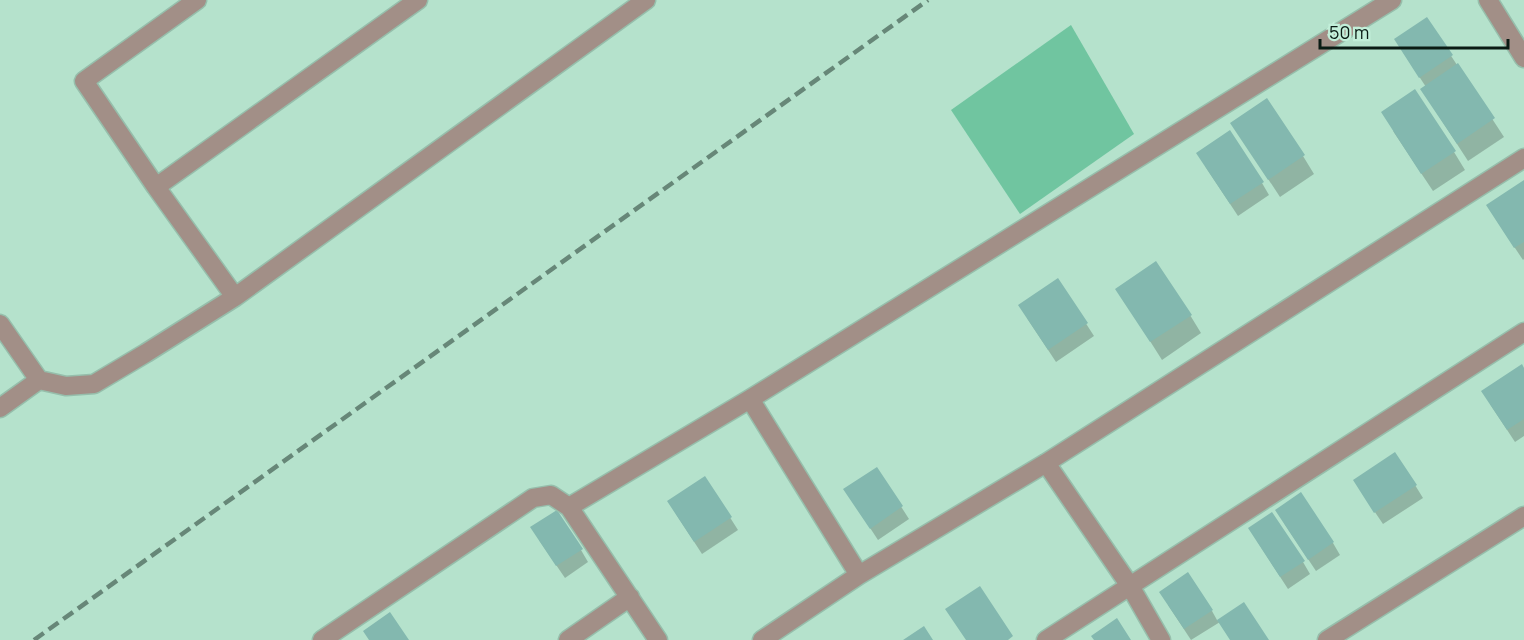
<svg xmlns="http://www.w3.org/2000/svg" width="1524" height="640" font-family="Manrope,sans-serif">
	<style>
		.green { fill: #70c5a0 }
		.shadow { fill: #0003 }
		.building { fill: #83b8af }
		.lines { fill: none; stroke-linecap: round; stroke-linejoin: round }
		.minor-casing { stroke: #96beab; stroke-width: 21 }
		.minor { stroke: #a28f87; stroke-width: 18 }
		.rail { stroke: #678778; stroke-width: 4.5; stroke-dasharray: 12 6; stroke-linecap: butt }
	</style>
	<rect width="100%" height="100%" fill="#b5e2cc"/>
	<!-- green -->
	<path class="green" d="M1071 25 1134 134 1020 214 951 110Z"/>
	<!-- shadow -->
	<path class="shadow" d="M1427 19 1504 137 1468 161 1433 107 1426 87 1403 52Z
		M1393 131 1454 152 1465 170 1433 191Z
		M1243 141 1303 156 1314 174 1280 197Z
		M1205 166 1262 183 1269 195 1238 216Z
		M1524 182V259L1523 260 1495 218Z
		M1058 280 1094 336 1056 362 1027 318Z
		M1117 289 1190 315 1201 333 1162 360Z
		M1524 370V436L1515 442 1490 404Z
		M877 469 909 519 878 540 853 502Z
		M705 478 738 530 702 554 676 514Z
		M1415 485 1423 498 1383 524 1362 493Z
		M1284 523 1333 543 1340 555 1316 571Z
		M539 540 581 550 588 562 565 578Z
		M1257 541 1303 562 1310 574 1288 589Z
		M1168 605 1212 611 1217 620 1267 640H1231L1220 622 1191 640Z"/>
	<!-- building -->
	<path class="building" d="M1427 17 1453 55 1419 78 1394 39Z
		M1458 63 1495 118 1457 144 1420 89Z
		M1415 89 1456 151 1421 174 1381 112Z
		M1267 98 1305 155 1268 180 1230 123Z
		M1230 130 1264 182 1230 204 1196 153Z
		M1524 180V242L1514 248 1486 205Z
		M1156 261 1192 315 1150 342 1115 289Z
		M1058 278 1088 323 1048 350 1018 305Z
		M1522 364 1524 368V419L1507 430 1481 391Z
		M1395 452 1417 485 1374 513 1353 480Z
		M877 467 903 506 870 529 843 489Z
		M705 476 732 517 694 542 667 501Z
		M1301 492 1334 542 1308 560 1275 510Z
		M557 510 583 549 556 566 530 527Z
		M1272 512 1305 561 1280 577 1248 528Z
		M1188 572 1213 610 1184 629 1159 592Z
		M980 586 1013 636 1008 640H966L945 609Z
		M1244 602 1269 640H1230L1217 620Z
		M390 612 409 640H369L363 631Z
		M1117 618 1131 640H1094L1091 636Z
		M924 626 933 640H903Z"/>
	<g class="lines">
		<!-- minor casing -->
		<g class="minor-casing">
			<path id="minor" d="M197 0 84 81 156 187 235 297 646 0
				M1488 0 1524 58
				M156 187 418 0
				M0 324 39 380 66 386 94 384 146 353 235 297
				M750 399 859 575
				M0 408 39 380
				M1046 463 1130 586 1161 640
				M569 507 750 399 1392 0
				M322 640 533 498 551 495 569 507 658 640
				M568 640 630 597
				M762 640 859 575 1046 463 1524 158
				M1046 640 1524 332
				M1327 640 1524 516"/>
		</g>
		<!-- minor -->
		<use href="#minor" class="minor"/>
		<!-- rail -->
		<path class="rail" d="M34 640 928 0"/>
	</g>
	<!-- scale -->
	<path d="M1320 39v9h188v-9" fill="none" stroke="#0a1b14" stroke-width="3"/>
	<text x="1329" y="39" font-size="18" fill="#0a1b14" stroke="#c2efd9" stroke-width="4.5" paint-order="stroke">50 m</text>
</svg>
